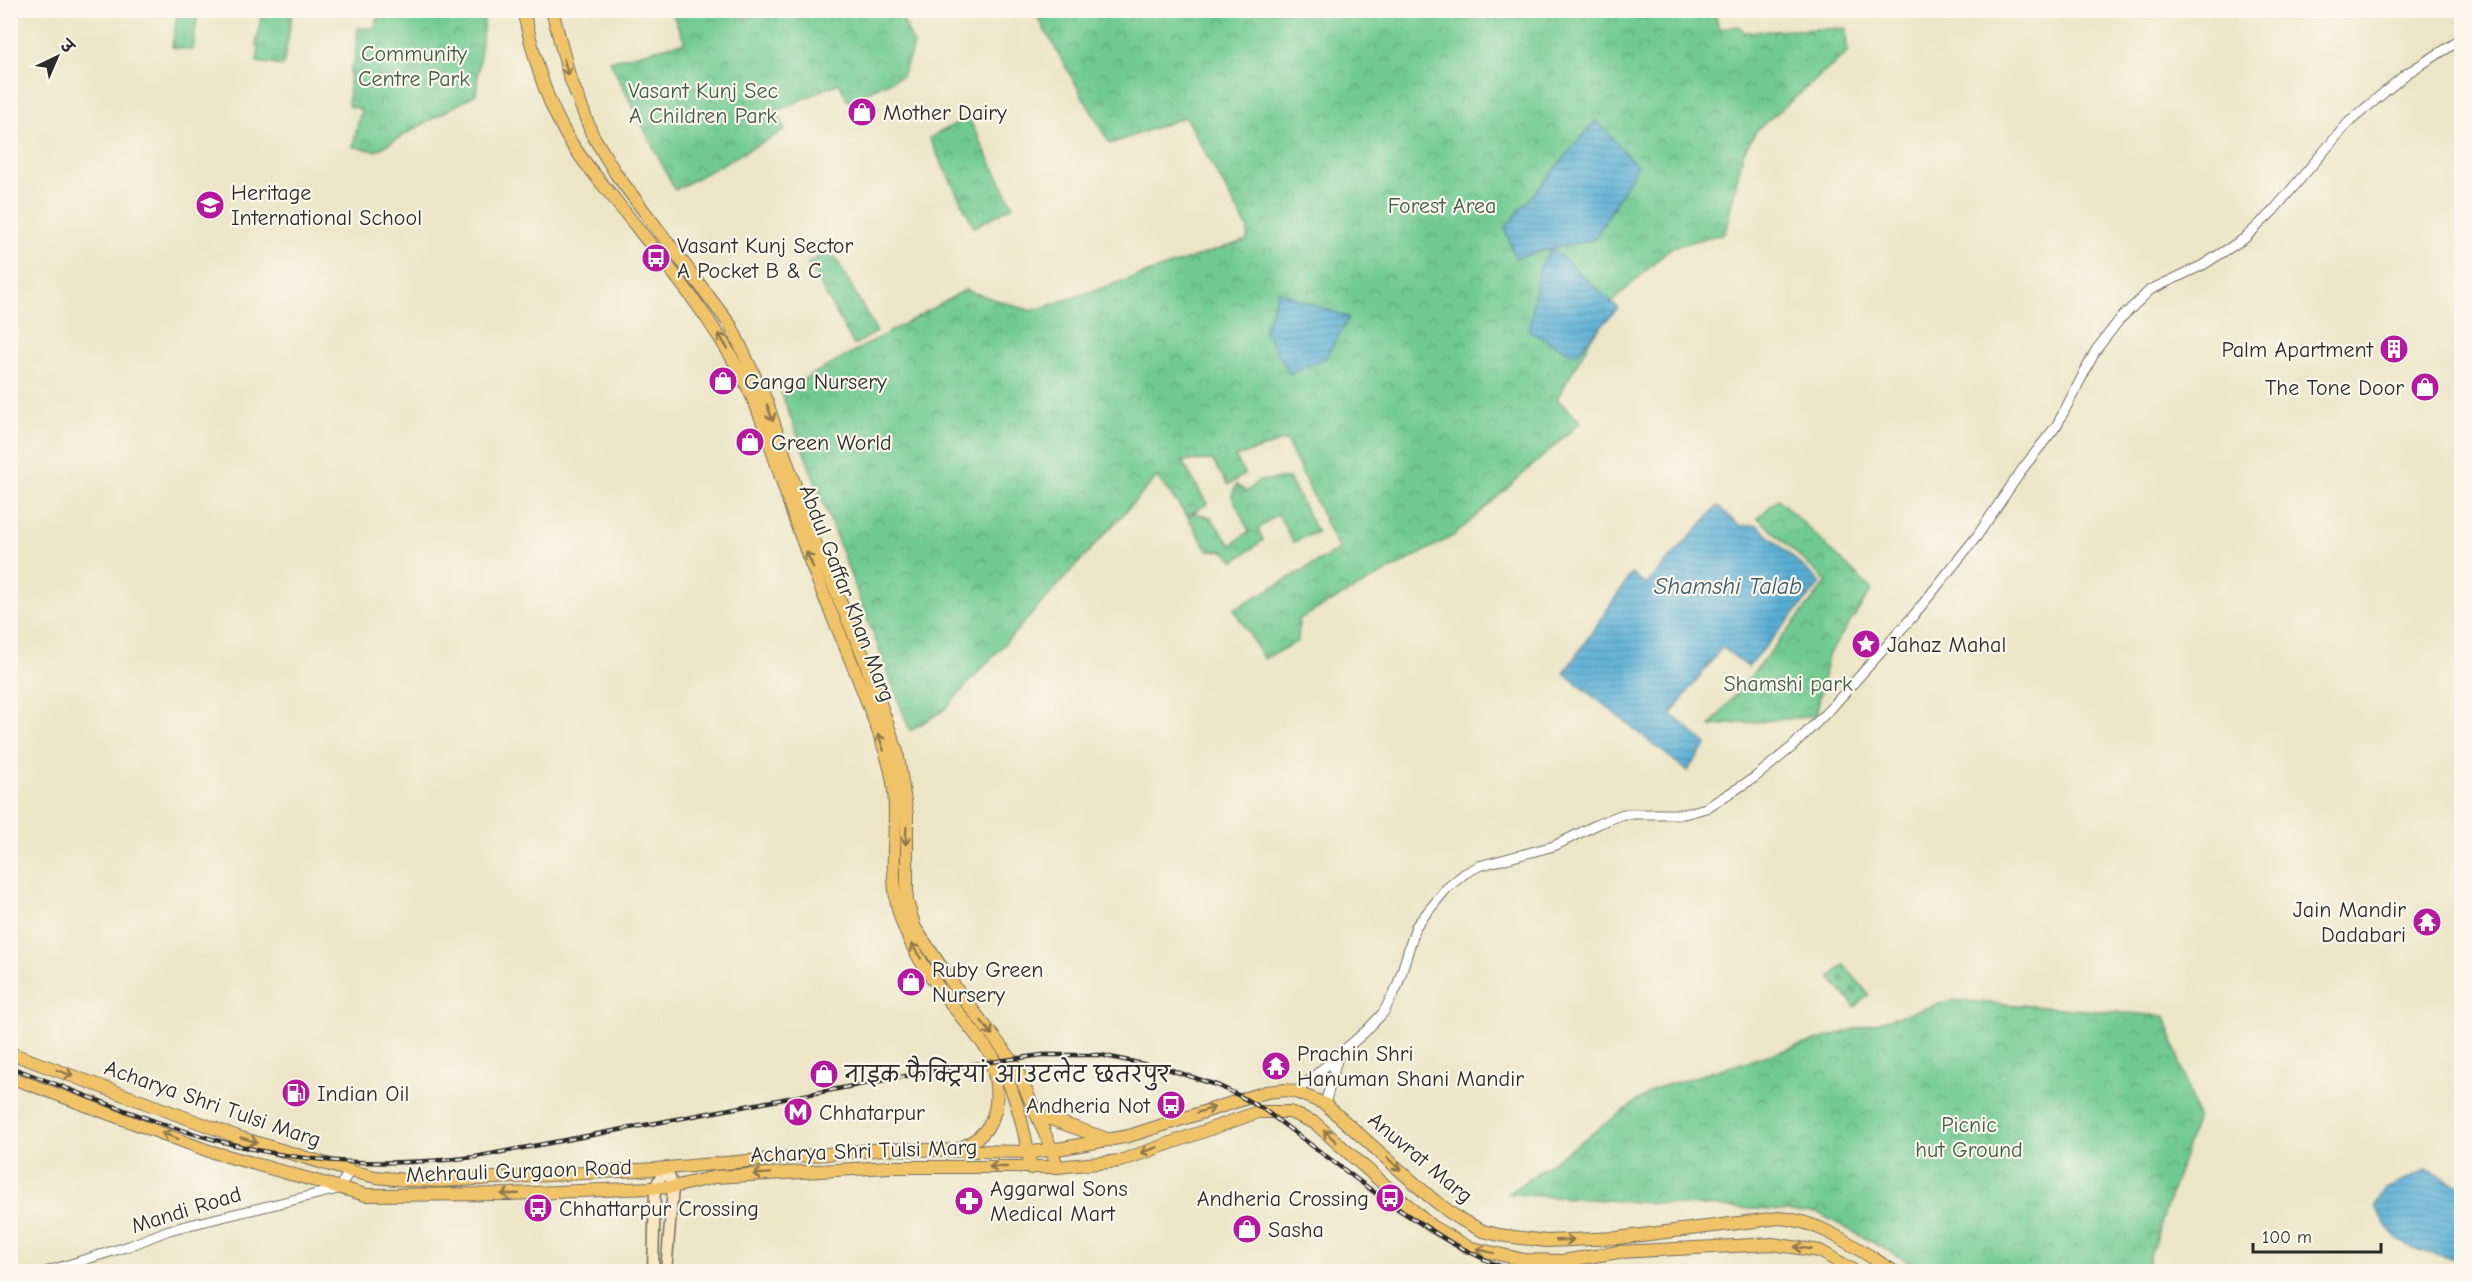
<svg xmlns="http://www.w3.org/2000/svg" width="2472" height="1282" font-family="'Comic Neue','Playpen Sans Deva',sans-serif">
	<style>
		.cemetery { fill: url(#cemetery-stones); stroke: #4e7a5e; stroke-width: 1.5 }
		.park { fill: url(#park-crowns); stroke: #4e7a5e; stroke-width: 1.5 }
		.water { fill: url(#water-rules); stroke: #426d80; stroke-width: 1.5 }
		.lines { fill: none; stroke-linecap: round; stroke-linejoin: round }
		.tertiary-casing { stroke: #6f6c61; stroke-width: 11 }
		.secondary-casing { stroke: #6f6c61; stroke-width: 13 }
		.primary-casing { stroke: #6f6c61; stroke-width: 14 }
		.trunk-casing { stroke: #6f6c61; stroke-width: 14 }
		.tertiary { stroke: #fff; stroke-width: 9 }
		.secondary { stroke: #f9e7c3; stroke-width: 10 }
		.primary { stroke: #f1c369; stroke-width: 12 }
		.trunk { stroke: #f1c369; stroke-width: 12 }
		.rail-casing { stroke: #2b2b2b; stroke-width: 4.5 }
		.rail { stroke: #fbf7ec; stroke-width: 2; stroke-dasharray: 7; stroke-linecap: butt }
		.oneway { stroke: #8e774a }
		.labels { text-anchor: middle; stroke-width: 4.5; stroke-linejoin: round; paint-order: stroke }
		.park-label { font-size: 22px; fill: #405b4a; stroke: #fbf7ec }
		.poi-label { font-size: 22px; fill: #2b2b2b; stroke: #fbf7ec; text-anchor: start }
		.street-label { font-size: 22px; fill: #2b2b2b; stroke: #fbf7ec }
		.water-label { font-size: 24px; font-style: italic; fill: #3b5967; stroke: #fbf7ec }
	</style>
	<defs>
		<pattern id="cemetery-stones" width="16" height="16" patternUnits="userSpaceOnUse" patternTransform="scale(1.5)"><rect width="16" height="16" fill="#70ca91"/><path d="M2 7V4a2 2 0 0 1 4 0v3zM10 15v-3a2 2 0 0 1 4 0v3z" fill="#5ca477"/></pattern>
		<pattern id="park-crowns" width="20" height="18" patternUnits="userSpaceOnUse" patternTransform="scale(1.5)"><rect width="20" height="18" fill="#70ca91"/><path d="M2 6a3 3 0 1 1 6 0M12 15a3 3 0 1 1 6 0" fill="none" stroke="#5ca477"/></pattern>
		<pattern id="water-rules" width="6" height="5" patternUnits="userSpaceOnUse" patternTransform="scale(1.5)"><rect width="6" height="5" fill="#59afd6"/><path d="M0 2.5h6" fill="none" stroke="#4a8fae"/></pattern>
	</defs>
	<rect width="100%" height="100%" fill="#fbf7ec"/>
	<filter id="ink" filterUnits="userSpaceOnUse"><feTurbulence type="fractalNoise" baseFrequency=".0167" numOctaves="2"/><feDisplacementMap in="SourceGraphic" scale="12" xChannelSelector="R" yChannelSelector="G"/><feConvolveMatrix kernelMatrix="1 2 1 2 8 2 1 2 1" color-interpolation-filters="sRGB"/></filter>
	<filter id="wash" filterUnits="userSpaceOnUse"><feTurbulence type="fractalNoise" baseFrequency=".008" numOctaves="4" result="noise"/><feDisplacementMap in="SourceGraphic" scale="24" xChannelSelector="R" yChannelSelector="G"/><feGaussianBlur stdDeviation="1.35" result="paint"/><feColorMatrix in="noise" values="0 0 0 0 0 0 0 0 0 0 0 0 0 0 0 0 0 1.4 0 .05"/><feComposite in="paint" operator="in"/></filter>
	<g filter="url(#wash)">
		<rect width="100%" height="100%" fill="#ece5c6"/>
		<!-- cemetery -->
		<path class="cemetery" d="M1844 965 1869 995 1855 1007 1830 977Z"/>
		<!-- park -->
		<path class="park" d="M178 10 198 11 193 50 172 47Z
			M1714 10 1719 29 1738 26 1744 32 1846 28 1847 53 1756 131 1743 153 1725 233 1672 247 1611 303 1557 399 1581 422 1455 535 1299 619 1298 641 1264 659 1234 609 1339 550 1286 440 1235 457 1245 474 1228 485 1212 460 1182 461 1207 504 1187 516 1157 477 944 710 910 731 781 392 965 290 1032 311 1247 240 1248 229 1185 117 1110 144 1038 18 1053 11Z
			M262 11 292 15 283 66 257 62 259 47 256 46Z
			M379 11H485L476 94 376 151 353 147 361 109 348 106 350 69 355 59 358 28H375Z
			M763 11H899L914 45 902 76 848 101 839 83 776 111 785 130 675 190 610 61 685 42 671 11H741L746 19Z
			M968 117 1013 206 974 227 929 138Z
			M831 250 877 332 854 345 808 263Z
			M1289 478 1317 532 1293 542 1278 514 1258 529 1263 540 1235 561 1224 551 1208 550 1188 518 1195 513 1210 517 1231 545 1249 531 1232 496 1236 485 1247 492 1258 481Z
			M1778 499 1872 590 1828 655 1816 716 1710 726 1827 582 1758 518Z
			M1953 1000 2165 1016 2197 1117 2145 1271H1926L1818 1213 1508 1194 1654 1089Z"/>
		<!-- water -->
		<path class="water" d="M1596 120 1637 166 1594 240 1552 248 1618 308 1575 355 1529 331 1539 269 1551 249 1515 258 1505 228Z
			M1278 291 1349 318 1325 359 1290 374 1264 331Z
			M1718 506 1739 526 1757 525 1821 583 1748 667 1722 647 1671 714 1707 744 1687 771 1564 673 1632 573 1646 585Z
			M2427 1170 2461 1186V1260C2416 1250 2396 1251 2375 1206L2386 1189Z"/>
	</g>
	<g filter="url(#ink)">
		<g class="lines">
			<!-- tertiary casing -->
			<g class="tertiary-casing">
				<path id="tertiary" d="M1296 1092 1366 1031 1383 1013 1397 987 1416 926 1447 888 1464 874 1479 866 1554 846 1598 824 1623 814H1684L1706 808 1754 778 1792 747 1833 706 1914 615 1977 536 2024 467 2057 425 2096 350 2120 319 2150 290 2203 265 2245 238 2273 211 2348 123 2406 74 2462 39
					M1325 1104 1338 1056
					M45 1272 129 1246 169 1230 338 1189 350 1171"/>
			</g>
			<!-- secondary casing -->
			<g class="secondary-casing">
				<path id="secondary" d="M666 1167 673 1187 666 1272
					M653 1272 655 1187 666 1167"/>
			</g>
			<!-- primary casing -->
			<g class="primary-casing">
				<path id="primary" d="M523 10C533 51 542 90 562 127 576 155 600 180 619 205 662 259 707 311 740 372 769 425 781 486 803 542 823 597 848 650 868 704 876 726 886 749 891 772 902 820 885 872 901 919 919 974 965 1017 998 1064 1016 1088 1026 1138 1031 1168
					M552 10 569 75 592 134 616 174 731 326 766 400 811 533 864 658 897 751 907 814V901L915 928 957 990 1014 1063 1052 1150 1057 1167
					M1036 1114 1110 1140
					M958 1149C998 1133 1002 1102 992 1064"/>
			</g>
			<!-- trunk casing -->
			<g class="trunk-casing">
				<path id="trunk" d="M10 1053 241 1138 350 1171 376 1177 405 1180 441 1181 656 1169 884 1149 1028 1152 1052 1150 1129 1136 1266 1092 1286 1090 1296 1092 1325 1104 1430 1197 1456 1217 1483 1231 1499 1235 1546 1241 1617 1238 1779 1218C1821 1220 1860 1251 1895 1272
					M10 1077 209 1151 366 1195 510 1194 673 1187 715 1177 888 1167H1057L1120 1161 1258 1112H1290L1315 1123 1431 1226 1468 1247 1524 1260 1563 1261 1619 1252 1772 1244 1820 1251 1856 1272"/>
			</g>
			<!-- tertiary -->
			<use href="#tertiary" class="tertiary"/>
			<!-- secondary -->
			<use href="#secondary" class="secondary"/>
			<!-- primary -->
			<use href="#primary" class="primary"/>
			<!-- trunk -->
			<use href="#trunk" class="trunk"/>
			<!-- rail casing -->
			<g class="rail-casing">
				<path id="rail" d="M10 1067C87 1095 164 1129 244 1147 320 1165 397 1166 475 1157L954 1067 1042 1055H1101L1171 1070 1219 1086 1238 1095 1263 1109 1390 1204 1450 1242 1494 1264 1518 1272"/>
			</g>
			<!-- rail -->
			<use href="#rail" class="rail"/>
		</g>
		<!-- one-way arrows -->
		<defs><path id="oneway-shaft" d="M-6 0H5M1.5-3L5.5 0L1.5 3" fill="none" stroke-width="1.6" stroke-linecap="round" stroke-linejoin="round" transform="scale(1.5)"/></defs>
		<g class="oneway">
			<use href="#oneway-shaft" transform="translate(566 67) rotate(74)"/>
			<use href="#oneway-shaft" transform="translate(723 341) rotate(-121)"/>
			<use href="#oneway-shaft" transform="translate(770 413) rotate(71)"/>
			<use href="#oneway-shaft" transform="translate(810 560) rotate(-113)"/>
			<use href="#oneway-shaft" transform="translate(881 742) rotate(-108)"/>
			<use href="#oneway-shaft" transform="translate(906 836) rotate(92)"/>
			<use href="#oneway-shaft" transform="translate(916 951) rotate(-123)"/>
			<use href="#oneway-shaft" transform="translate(987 1028) rotate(52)"/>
			<use href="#oneway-shaft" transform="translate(65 1073) rotate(20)"/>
			<use href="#oneway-shaft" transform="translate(1206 1110) rotate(-17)"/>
			<use href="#oneway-shaft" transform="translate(170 1136) rotate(-160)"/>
			<use href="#oneway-shaft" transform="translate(1330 1136) rotate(-137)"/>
			<use href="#oneway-shaft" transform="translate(249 1140) rotate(17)"/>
			<use href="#oneway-shaft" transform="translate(1149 1150) rotate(161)"/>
			<use href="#oneway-shaft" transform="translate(1394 1164) rotate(42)"/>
			<use href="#oneway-shaft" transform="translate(998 1167) rotate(-180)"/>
			<use href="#oneway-shaft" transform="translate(762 1174) rotate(176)"/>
			<use href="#oneway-shaft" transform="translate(510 1194) rotate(178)"/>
			<use href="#oneway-shaft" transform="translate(1565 1240) rotate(-2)"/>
			<use href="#oneway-shaft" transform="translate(1803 1248) rotate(-171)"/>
			<use href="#oneway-shaft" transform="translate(1485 1251) rotate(-166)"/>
		</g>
	</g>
	<!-- icons -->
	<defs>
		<g id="shop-disc" transform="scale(1.5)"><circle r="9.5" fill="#b5179e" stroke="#fbf7ec"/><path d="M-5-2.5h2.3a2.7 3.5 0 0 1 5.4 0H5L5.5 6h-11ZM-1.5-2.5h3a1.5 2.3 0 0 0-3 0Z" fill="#fff"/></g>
		<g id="school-disc" transform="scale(1.5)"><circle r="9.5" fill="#b5179e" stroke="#fbf7ec"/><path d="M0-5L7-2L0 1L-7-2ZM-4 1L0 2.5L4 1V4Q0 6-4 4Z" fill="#fff"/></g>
		<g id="bus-disc" transform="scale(1.5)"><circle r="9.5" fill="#b5179e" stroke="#fbf7ec"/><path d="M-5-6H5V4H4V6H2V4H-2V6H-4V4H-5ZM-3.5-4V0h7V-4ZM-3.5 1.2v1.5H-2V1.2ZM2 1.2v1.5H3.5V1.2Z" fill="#fff"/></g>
		<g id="building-disc" transform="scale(1.5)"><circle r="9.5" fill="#b5179e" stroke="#fbf7ec"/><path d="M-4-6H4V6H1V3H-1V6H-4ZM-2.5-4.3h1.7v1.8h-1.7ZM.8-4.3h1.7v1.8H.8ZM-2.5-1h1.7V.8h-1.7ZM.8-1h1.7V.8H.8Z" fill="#fff"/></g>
		<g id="sight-disc" transform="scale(1.5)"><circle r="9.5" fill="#b5179e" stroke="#fbf7ec"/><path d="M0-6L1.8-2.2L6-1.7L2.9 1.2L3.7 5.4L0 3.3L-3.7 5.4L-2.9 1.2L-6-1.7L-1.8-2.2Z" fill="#fff"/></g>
		<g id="temple-disc" transform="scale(1.5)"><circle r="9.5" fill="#b5179e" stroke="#fbf7ec"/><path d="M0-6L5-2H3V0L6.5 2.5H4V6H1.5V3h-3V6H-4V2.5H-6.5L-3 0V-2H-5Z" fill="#fff"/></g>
		<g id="fuel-disc" transform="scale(1.5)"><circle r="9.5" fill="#b5179e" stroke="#fbf7ec"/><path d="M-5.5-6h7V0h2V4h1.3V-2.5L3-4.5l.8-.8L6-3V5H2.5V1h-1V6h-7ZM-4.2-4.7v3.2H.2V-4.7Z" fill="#fff"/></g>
		<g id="metro-disc" transform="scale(1.5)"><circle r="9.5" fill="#b5179e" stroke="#fbf7ec"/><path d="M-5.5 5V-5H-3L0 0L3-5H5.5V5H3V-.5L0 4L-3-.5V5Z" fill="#fff"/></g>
		<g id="pharmacy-disc" transform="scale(1.5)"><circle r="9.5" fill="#b5179e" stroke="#fbf7ec"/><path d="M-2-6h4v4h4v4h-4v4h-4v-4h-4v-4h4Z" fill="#fff"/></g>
	</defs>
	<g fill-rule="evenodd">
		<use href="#shop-disc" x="862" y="112"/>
		<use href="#school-disc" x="210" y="205"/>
		<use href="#bus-disc" x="656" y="258"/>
		<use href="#building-disc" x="2394" y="349"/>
		<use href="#shop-disc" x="723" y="381"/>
		<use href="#shop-disc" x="2425" y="387"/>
		<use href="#shop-disc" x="750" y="442"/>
		<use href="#sight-disc" x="1866" y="644"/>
		<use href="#temple-disc" x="2427" y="922"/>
		<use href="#shop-disc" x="911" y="982"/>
		<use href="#temple-disc" x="1276" y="1066"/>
		<use href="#shop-disc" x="824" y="1074"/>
		<use href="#fuel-disc" x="296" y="1093"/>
		<use href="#bus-disc" x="1171" y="1105"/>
		<use href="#metro-disc" x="798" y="1112"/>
		<use href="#bus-disc" x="1390" y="1198"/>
		<use href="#pharmacy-disc" x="969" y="1201"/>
		<use href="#bus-disc" x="538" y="1208"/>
		<use href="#shop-disc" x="1247" y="1229"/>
	</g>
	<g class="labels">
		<!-- park labels -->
		<g class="park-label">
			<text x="414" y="61">Community<tspan x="414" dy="25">Centre Park</tspan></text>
			<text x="703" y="98">Vasant Kunj Sec<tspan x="703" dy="25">A Children Park</tspan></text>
			<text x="1442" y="213">Forest Area</text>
			<text x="1788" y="691">Shamshi park</text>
			<text x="1969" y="1132">Picnic<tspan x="1969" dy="25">hut Ground</tspan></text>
		</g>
		<!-- poi labels -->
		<g class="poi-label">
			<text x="883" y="120">Mother Dairy</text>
			<text x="231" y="200">Heritage<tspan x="231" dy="25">International School</tspan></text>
			<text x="677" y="253">Vasant Kunj Sector<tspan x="677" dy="25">A Pocket B &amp; C</tspan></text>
			<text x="2373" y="357" text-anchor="end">Palm Apartment</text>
			<text x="744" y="389">Ganga Nursery</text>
			<text x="2404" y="395" text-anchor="end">The Tone Door</text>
			<text x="771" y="450">Green World</text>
			<text x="1887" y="652">Jahaz Mahal</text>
			<text x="2406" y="917" text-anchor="end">Jain Mandir<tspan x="2406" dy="25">Dadabari</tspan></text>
			<text x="932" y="977">Ruby Green<tspan x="932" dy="25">Nursery</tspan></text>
			<text x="1297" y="1061">Prachin Shri<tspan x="1297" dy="25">Hanuman Shani Mandir</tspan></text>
			<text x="845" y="1082">नाइक फैक्ट्रियां आउटलेट छतरपुर</text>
			<text x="317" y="1101">Indian Oil</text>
			<text x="1150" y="1113" text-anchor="end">Andheria Not</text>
			<text x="819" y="1120">Chhatarpur</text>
			<text x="990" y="1196">Aggarwal Sons<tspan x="990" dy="25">Medical Mart</tspan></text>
			<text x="1369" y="1206" text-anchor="end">Andheria Crossing</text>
			<text x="559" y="1216">Chhattarpur Crossing</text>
			<text x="1268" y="1237">Sasha</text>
		</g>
		<!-- street labels -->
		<g class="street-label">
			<text transform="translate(848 593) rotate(69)" y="8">Abdul Gaffar Khan Marg</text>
			<text transform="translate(213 1103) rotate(19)" y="8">Acharya Shri Tulsi Marg</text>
			<text transform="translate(864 1150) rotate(-2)" y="8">Acharya Shri Tulsi Marg</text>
			<text transform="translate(1421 1157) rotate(40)" y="8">Anuvrat Marg</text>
			<text transform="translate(519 1170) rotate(-2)" y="8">Mehrauli Gurgaon Road</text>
			<text transform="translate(186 1209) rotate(-17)" y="8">Mandi Road</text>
		</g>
		<!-- water labels -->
		<g class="water-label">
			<text x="1728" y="594">Shamshi Talab</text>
		</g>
	</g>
	<!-- margin -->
	<rect width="2472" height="1282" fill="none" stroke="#fbf7ec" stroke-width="36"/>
	<!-- north arrow -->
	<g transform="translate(57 57) rotate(44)" stroke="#fbf7ec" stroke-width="4.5" paint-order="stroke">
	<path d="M0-4.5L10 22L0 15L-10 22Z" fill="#2b2b2b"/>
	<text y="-9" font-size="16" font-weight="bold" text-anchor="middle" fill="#2b2b2b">उ</text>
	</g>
	<!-- scale -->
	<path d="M2253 1243v9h128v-9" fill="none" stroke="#2b2b2b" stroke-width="3"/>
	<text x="2262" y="1243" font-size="18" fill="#2b2b2b" stroke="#fbf7ec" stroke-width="4.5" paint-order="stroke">100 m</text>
</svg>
